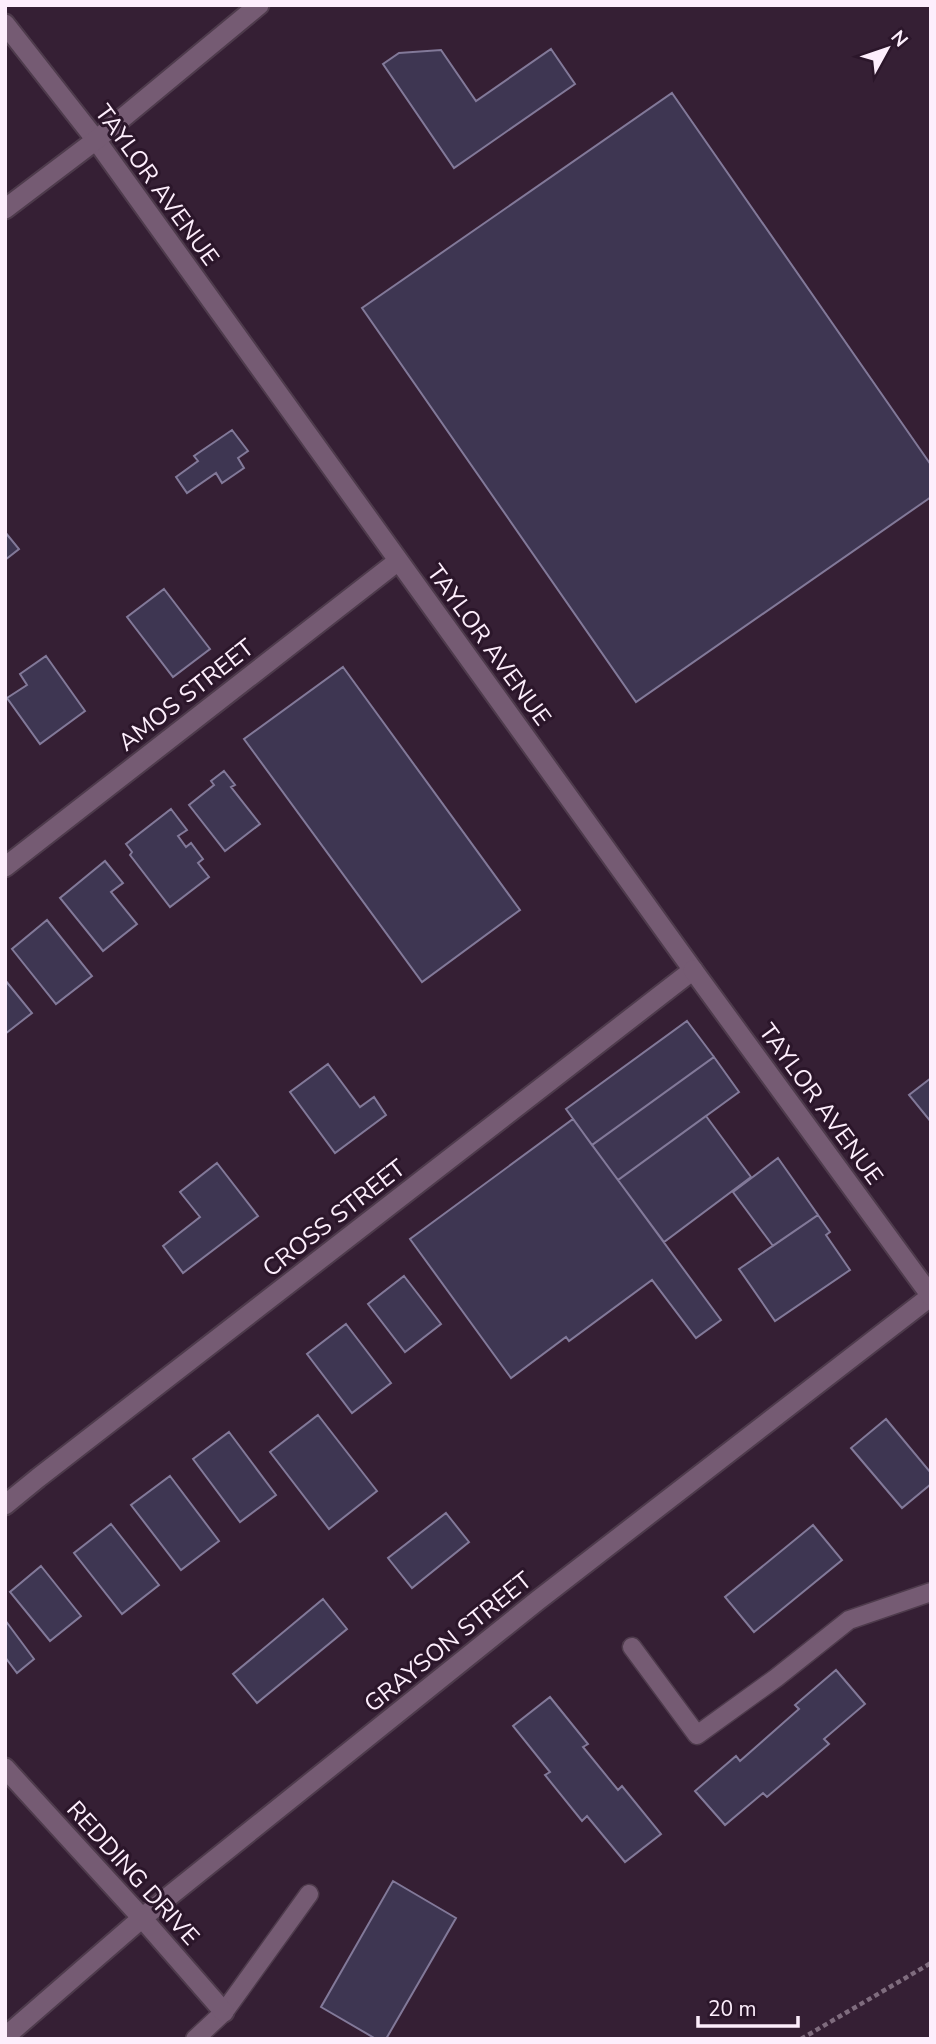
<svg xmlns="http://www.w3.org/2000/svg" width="936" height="2044" font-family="'Nunito Sans',sans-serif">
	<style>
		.building { fill: #3e3652; stroke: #827999; stroke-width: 2 }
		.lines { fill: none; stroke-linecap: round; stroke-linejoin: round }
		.service-casing { stroke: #4e3b4c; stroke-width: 21 }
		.minor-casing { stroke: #4e3b4c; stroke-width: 23 }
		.tertiary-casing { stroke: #4e3b4c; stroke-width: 23 }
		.secondary-casing { stroke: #4e3b4c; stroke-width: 23 }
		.path { stroke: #7f6c7e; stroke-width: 4.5; stroke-dasharray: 5 3.5; stroke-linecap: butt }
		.service { stroke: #755b73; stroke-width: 18 }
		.minor { stroke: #755b73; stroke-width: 19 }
		.tertiary { stroke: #755b73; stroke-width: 19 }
		.secondary { stroke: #755b73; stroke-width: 19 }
		.labels { text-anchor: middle; stroke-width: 6; stroke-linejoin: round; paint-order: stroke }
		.street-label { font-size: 24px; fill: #fdeefc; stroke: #2b162a }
	</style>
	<rect width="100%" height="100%" fill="#351f34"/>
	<!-- building -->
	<path class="building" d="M551 49 575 84 454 168 383 64 399 53 441 50 476 101Z
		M672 93 931 465V497L636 702 362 308Z
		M232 430 248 451 238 458 244 468 222 483 216 473 187 493 176 477 198 461 194 456Z
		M5 532 19 549 5 560Z
		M164 589 210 649 173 677 127 617Z
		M46 656 85 711 40 744 7 698 27 685 20 674Z
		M343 667 520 910 422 982 244 739Z
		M224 771 235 785 231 787 260 824 225 851 189 805 214 785 211 781Z
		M171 809 187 830 178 836 186 847 191 843 203 859 198 863 209 877 170 907 130 855 132 852 126 844Z
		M105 861 123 883 111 892 137 924 103 951 60 898Z
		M47 920 92 976 56 1004 12 949Z
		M5 980 32 1013 5 1034Z
		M687 1021 714 1057 592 1145 566 1109Z
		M714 1057 739 1092 618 1180 592 1145Z
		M328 1064 360 1107 374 1097 386 1115 335 1153 290 1092Z
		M931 1078V1122L909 1095Z
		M706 1116 751 1177 664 1242 618 1180Z
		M573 1119 721 1320 696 1338 652 1280 569 1341 566 1337 511 1378 410 1239Z
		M778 1158 818 1215 773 1246 733 1192Z
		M217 1163 258 1216 183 1273 163 1246 200 1217 180 1192Z
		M818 1215 830 1232 826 1235 850 1270 775 1321 739 1269Z
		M404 1276 441 1324 405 1352 368 1304Z
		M346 1324 391 1383 352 1413 307 1354Z
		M318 1415 377 1491 329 1529 270 1452Z
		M886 1419 931 1473V1484L902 1508 851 1448Z
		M229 1432 276 1495 240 1522 193 1459Z
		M170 1476 219 1541 181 1570 131 1505Z
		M446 1513 469 1542 412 1588 388 1558Z
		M111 1524 159 1585 122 1614 74 1553Z
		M813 1525 842 1560 754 1632 725 1597Z
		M41 1566 81 1616 50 1641 10 1592Z
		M323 1599 347 1629 257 1703 233 1674Z
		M5 1620 34 1659 17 1673 5 1657Z
		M836 1670 865 1704 824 1739 829 1744 767 1797 763 1793 725 1825 695 1791 736 1756 740 1761 799 1709 795 1705Z
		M550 1697 588 1744 583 1747 618 1790 622 1786 661 1834 625 1862 587 1816 582 1821 545 1775 550 1772 513 1726Z
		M393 1881 456 1918 386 2039H376L321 2007Z"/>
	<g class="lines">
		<!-- service casing -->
		<g class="service-casing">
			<path id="service" d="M632 1647 697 1735 776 1678 849 1620 931 1592
				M195 2039 224 2012 309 1894"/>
		</g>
		<!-- minor casing -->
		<g class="minor-casing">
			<path id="minor" d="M5 24 96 140 693 970 38 1478 5 1505
				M5 867 398 561
				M5 1768 142 1918 224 2012
				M5 2037 142 1918 537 1601 931 1296"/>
		</g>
		<!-- tertiary casing -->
		<g class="tertiary-casing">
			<path id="tertiary" d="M693 970 931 1296"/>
		</g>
		<!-- secondary casing -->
		<g class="secondary-casing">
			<path id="secondary" d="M5 209 96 140 259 5"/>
		</g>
		<!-- path -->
		<path class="path" d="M801 2039 931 1963"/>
		<!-- service -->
		<use href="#service" class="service"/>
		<!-- minor -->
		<use href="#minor" class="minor"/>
		<!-- tertiary -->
		<use href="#tertiary" class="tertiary"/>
		<!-- secondary -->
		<use href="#secondary" class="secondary"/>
	</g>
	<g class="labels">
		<!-- street labels -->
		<g class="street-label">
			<text transform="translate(157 185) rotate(54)" y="8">TAYLOR AVENUE</text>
			<text transform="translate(489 645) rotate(54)" y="8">TAYLOR AVENUE</text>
			<text transform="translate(186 695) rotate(-38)" y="8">AMOS STREET</text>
			<text transform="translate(821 1104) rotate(54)" y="8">TAYLOR AVENUE</text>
			<text transform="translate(334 1218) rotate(-38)" y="8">CROSS STREET</text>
			<text transform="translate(448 1642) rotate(-39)" y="8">GRAYSON STREET</text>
			<text transform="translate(133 1873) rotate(48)" y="8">REDDING DRIVE</text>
		</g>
	</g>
	<!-- border -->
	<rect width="936" height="2044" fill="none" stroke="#fdeefc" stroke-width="14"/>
	<!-- north arrow -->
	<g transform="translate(887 49) rotate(50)" stroke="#2b162a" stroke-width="5" paint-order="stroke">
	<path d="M0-5L12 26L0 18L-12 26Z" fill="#fdeefc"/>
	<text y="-10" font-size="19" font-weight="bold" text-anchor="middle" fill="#fdeefc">N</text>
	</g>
	<!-- scale -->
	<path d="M698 2016v10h100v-10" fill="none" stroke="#fdeefc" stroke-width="3.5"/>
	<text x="708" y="2016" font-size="21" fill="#fdeefc" stroke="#2b162a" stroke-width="5" paint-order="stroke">20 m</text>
</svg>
